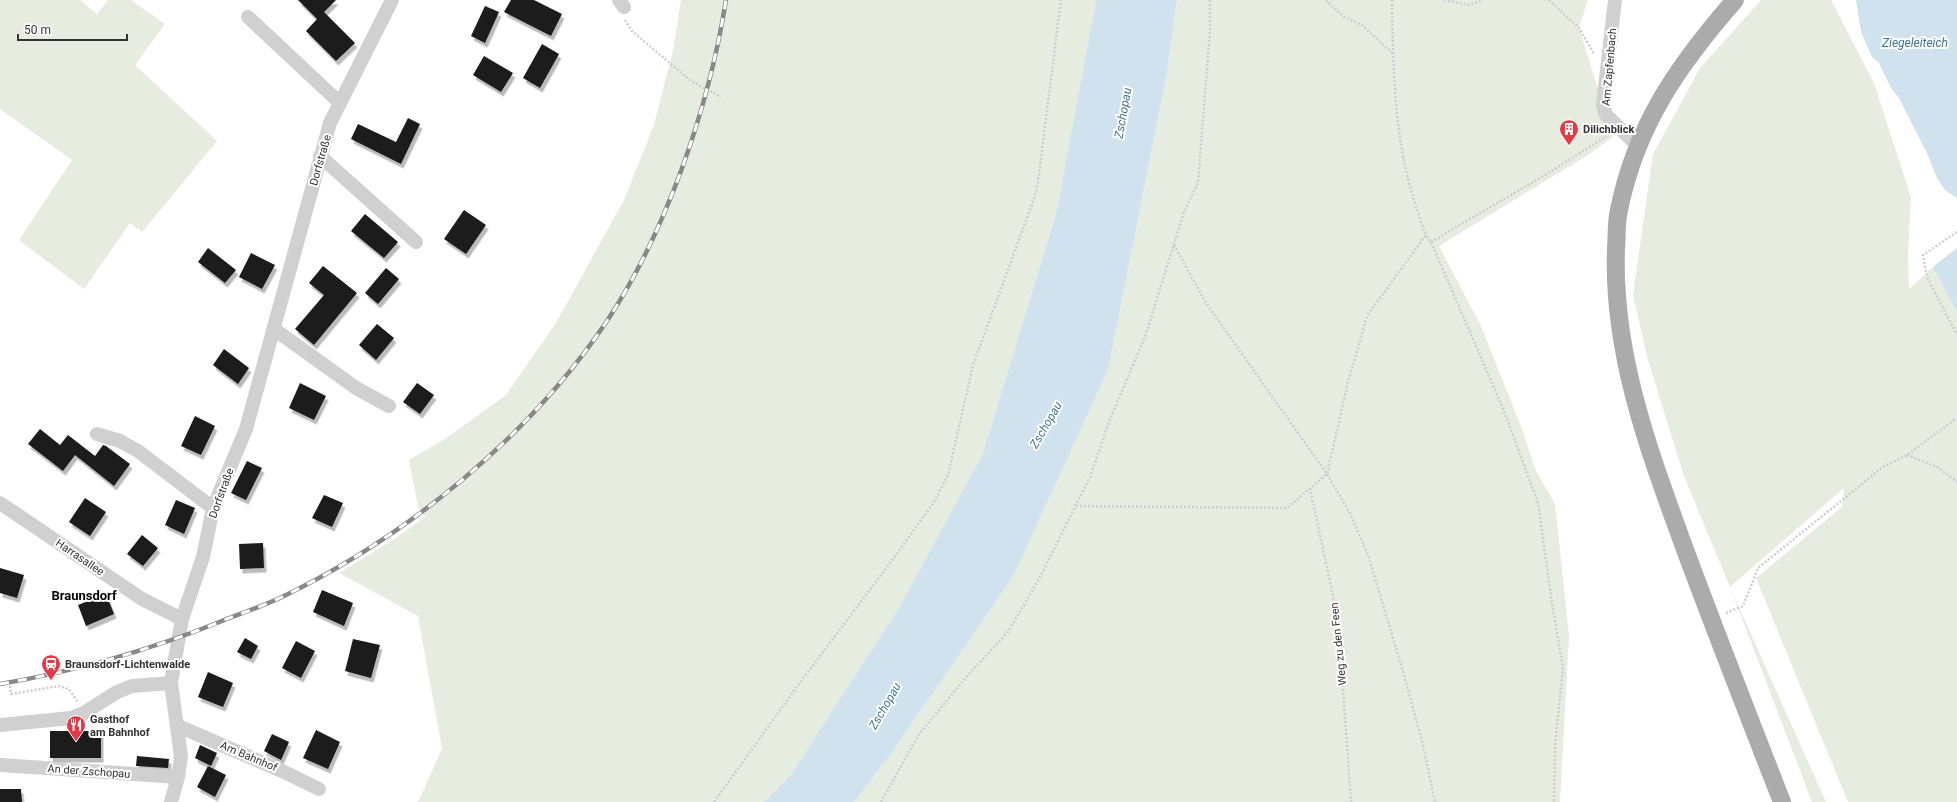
<svg xmlns="http://www.w3.org/2000/svg" width="1957" height="802" font-family="Roboto,sans-serif">
	<style>
		.green { fill: #e6ecdf }
		.water { fill: #cfe2ee }
		.building { fill: #1a1a1a; filter: url(#shadow) }
		.lines { fill: none; stroke-linecap: round; stroke-linejoin: round }
		.path { stroke: #cdcdcd; stroke-width: 2.5; stroke-dasharray: 2 2; stroke-linecap: butt }
		.minor { stroke: #d0d0d0; stroke-width: 14 }
		.major { stroke: #ababab; stroke-width: 18 }
		.rail-casing { stroke: #888; stroke-width: 4.5 }
		.rail { stroke: #fff; stroke-width: 3; stroke-dasharray: 9; stroke-linecap: butt }
		.labels { text-anchor: middle; stroke-width: 4; stroke-linejoin: round; paint-order: stroke }
		.street-label { font-size: 11px; fill: #333; stroke: #fff }
		.poi-label { font-size: 11px; font-weight: bold; fill: #333; stroke: #fff; text-anchor: start }
		.water-label { font-size: 12px; font-style: italic; fill: #3f7597; stroke: #fff }
		.quarter-label { font-size: 13px; font-weight: bold; fill: #000; stroke: #fff }
	</style>
	<defs>
		<filter id="shadow"><feDropShadow dx="2.5" dy="4.5" stdDeviation="0" flood-color="#0004"/></filter>
	</defs>
	<rect width="100%" height="100%" fill="#fff"/>
	<!-- green -->
	<path class="green" d="M0 0H80L97 14 108 0H131L165 24 135 65 217 141 142 232 130 223 84 289 19 240 72 160 0 109Z
		M681 0H1096L1056 212 983 453 900 606 790 776 764 802H418L442 749 418 616 339 573 393 540 425 517 418 507 409 460 445 439 506 395 556 323 624 200 654 125 674 46Z
		M1177 0H1588L1579 28 1613 137 1588 155 1439 246 1481 326 1522 429 1535 469 1555 504 1569 636 1560 802H854L890 755 1013 577 1108 370 1166 79Z
		M1761 0H1831L1874 83 1911 197 1908 253 1909 289 1934 266V271L1957 312V802H1848L1756 578 1842 507 1844 488 1730 587 1826 802H1812L1730 587 1684 476 1648 360 1633 295 1653 154 1700 68Z"/>
	<!-- water -->
	<path class="water" d="M1096 0H1177L1166 79 1108 370 1013 577 890 755 854 802H764L790 776 900 606 983 453 1056 213Z
		M1856 0H1957V198L1945 190 1937 178 1927 153 1899 98 1891 88 1879 63 1872 57 1861 32Z
		M1957 248V312L1934 270V266Z"/>
	<!-- building -->
	<path class="building" d="M298 0H336L324 12 355 43 336 61 306 31 317 19Z
		M511 0H534L562 14 551 36 504 12Z
		M485 6 499 12 485 43 471 36Z
		M542 44 559 54 540 88 523 78Z
		M484 56 513 73 501 92 473 75Z
		M408 118 420 124 401 164 351 139 358 124 396 142Z
		M464 210 486 225 466 254 444 239Z
		M365 214 398 242 384 258 351 231Z
		M208 248 236 270 225 283 198 262Z
		M251 253 275 265 262 289 239 277Z
		M323 266 357 293 314 345 295 329 324 295 309 283Z
		M386 268 399 279 378 304 365 293Z
		M377 324 394 338 376 360 359 345Z
		M224 349 249 368 238 384 213 365Z
		M300 383 326 396 314 420 289 408Z
		M417 383 434 395 420 414 403 402Z
		M195 416 215 426 201 455 181 446Z
		M40 429 60 445 68 435 95 456 103 445 106 446 130 464 114 486 75 455 63 471 28 444Z
		M247 461 262 468 246 500 231 493Z
		M324 495 343 503 332 527 312 518Z
		M85 498 106 512 90 536 69 522Z
		M176 500 195 508 184 534 165 525Z
		M142 535 158 548 143 566 127 554Z
		M263 543 264 568 240 569 239 544Z
		M0 568 24 575 17 598 0 593Z
		M322 590 353 603 344 626 313 612Z
		M106 594 114 614 86 626 78 605Z
		M245 638 258 646 251 659 237 652Z
		M353 639 380 645 371 678 345 671Z
		M296 641 315 651 301 678 282 668Z
		M208 672 233 683 223 707 198 697Z
		M316 730 340 742 328 769 303 758Z
		M50 731H101V758H50Z
		M272 734 289 742 281 760 264 751Z
		M200 745 217 753 211 766 195 758Z
		M137 756 169 759 168 768 136 766Z
		M208 766 226 775 215 797 197 787Z
		M0 789H21L22 802H0Z"/>
	<g class="lines">
		<!-- path -->
		<path class="path" d="M1326 0 1344 17 1362 25 1393 54
			M1392 0C1393 70 1394 145 1418 212 1421 222 1424 233 1431 242L1504 411 1538 503 1552 603 1563 667 1555 746 1554 802
			M1444 0 1469 5 1483 0
			M1549 0 1579 28 1594 54
			M625 20 632 31 691 81 721 97
			M1957 232 1923 255 1927 277 1957 335
			M1431 242 1550 172 1607 136
			M1174 245 1206 303 1327 474 1350 513 1369 558 1402 668 1422 741 1435 802
			M1907 455 1937 467 1957 482
			M1310 488 1336 610 1344 702 1351 802
			M1076 506 1287 508 1327 474 1348 382 1367 316 1426 235
			M1726 613 1743 606 1758 568 1883 467 1907 455 1957 418
			M10 686 11 694 59 686 69 689 77 701
			M714 802 796 688 896 555 934 502 948 475 973 365 1034 199 1038 182 1061 0
			M881 802 919 734 969 674 1008 632 1039 579 1090 477 1110 419 1145 337 1184 212 1198 183 1210 30V0"/>
		<!-- minor -->
		<path class="minor" d="M619 0 624 7
			M1615 0 1603 105 1606 115 1637 145
			M248 17 340 103
			M320 156 416 242
			M274 329 356 388 389 406
			M97 434 120 441 138 451 213 508
			M0 503 142 599 182 619
			M0 725 71 718 84 713 117 692 132 686 171 683
			M178 726 282 771 319 789
			M1 765 178 777
			M171 802 178 777 181 756 171 683 182 619 203 557 213 508 246 429 330 123 392 0"/>
		<!-- major -->
		<path class="major" d="M1735 0C1679 64 1636 125 1619 210 1616 222 1617 236 1616 249 1612 356 1651 456 1687 555 1718 638 1750 720 1782 802"/>
		<!-- rail casing -->
		<g class="rail-casing">
			<path id="rail" d="M0 684C77 671 150 650 222 621 242 613 263 606 282 597 408 536 529 437 607 321 667 230 709 107 726 0"/>
		</g>
		<!-- rail -->
		<use href="#rail" class="rail"/>
	</g>
	<!-- icons -->
	<defs>
		<g id="building-pin" transform="scale(1)"><path d="M0 17L-7.5 6A9.5 9.5 0 1 1 7.5 6Z" fill="#e63946" stroke="#fff"/><path d="M-4-6H4V6H1V3H-1V6H-4ZM-2.5-4.3h1.7v1.8h-1.7ZM.8-4.3h1.7v1.8H.8ZM-2.5-1h1.7V.8h-1.7ZM.8-1h1.7V.8H.8Z" fill="#fff"/></g>
		<g id="station-pin" transform="scale(1)"><path d="M0 17L-7.5 6A9.5 9.5 0 1 1 7.5 6Z" fill="#e63946" stroke="#fff"/><path d="M-3-6H3Q5-6 5-4V2Q5 4 3 4L4.5 6H3L1.5 4h-3L-3 6H-4.5L-3 4Q-5 4-5 2V-4Q-5-6-3-6ZM-3.5-4v3h7v-3ZM-3.5 1v1.5H-2V1ZM2 1v1.5H3.5V1Z" fill="#fff"/></g>
		<g id="restaurant-pin" transform="scale(1)"><path d="M0 17L-7.5 6A9.5 9.5 0 1 1 7.5 6Z" fill="#e63946" stroke="#fff"/><path d="M-5-6h1v4h1v-4h1v4h1v-4h1v5L-1.5 .5V6h-2V.5L-5-1ZM5-6V6H3V1.5H1.5Q1.5-4 5-6Z" fill="#fff"/></g>
	</defs>
	<g fill-rule="evenodd">
		<use href="#building-pin" x="1569" y="129"/>
		<use href="#station-pin" x="51" y="664"/>
		<use href="#restaurant-pin" x="76" y="725"/>
	</g>
	<g class="labels">
		<!-- street labels -->
		<g class="street-label">
			<text transform="translate(1609 67) rotate(-85)" y="4">Am Zapfenbach</text>
			<text transform="translate(320 160) rotate(-74)" y="4">Dorfstraße</text>
			<text transform="translate(221 493) rotate(-70)" y="4">Dorfstraße</text>
			<text transform="translate(80 557) rotate(34)" y="4">Harrasallee</text>
			<text transform="translate(1338 644) rotate(-96)" y="4">Weg zu den Feen</text>
			<text transform="translate(249 756) rotate(23)" y="4">Am Bahnhof</text>
			<text transform="translate(89 771) rotate(4)" y="4">An der Zschopau</text>
		</g>
		<!-- poi labels -->
		<g class="poi-label">
			<text x="1583" y="133">Dilichblick</text>
			<text x="65" y="668">Braunsdorf-Lichtenwalde</text>
			<text x="90" y="723">Gasthof<tspan x="90" dy="13">am Bahnhof</tspan></text>
		</g>
		<!-- water labels -->
		<g class="water-label">
			<text x="1915" y="47">Ziegeleiteich</text>
			<text transform="translate(1123 113) rotate(-80)" y="4">Zschopau</text>
			<text transform="translate(1046 425) rotate(-60)" y="4">Zschopau</text>
			<text transform="translate(885 706) rotate(-60)" y="4">Zschopau</text>
		</g>
		<!-- quarter labels -->
		<g class="quarter-label">
			<text x="84" y="600">Braunsdorf</text>
		</g>
	</g>
	<!-- scale -->
	<path d="M18 34v6h109v-6" fill="none" stroke="#333333" stroke-width="2"/>
	<text x="24" y="34" font-size="12" fill="#333333" stroke="#ffffff" stroke-width="3" paint-order="stroke">50 m</text>
</svg>
